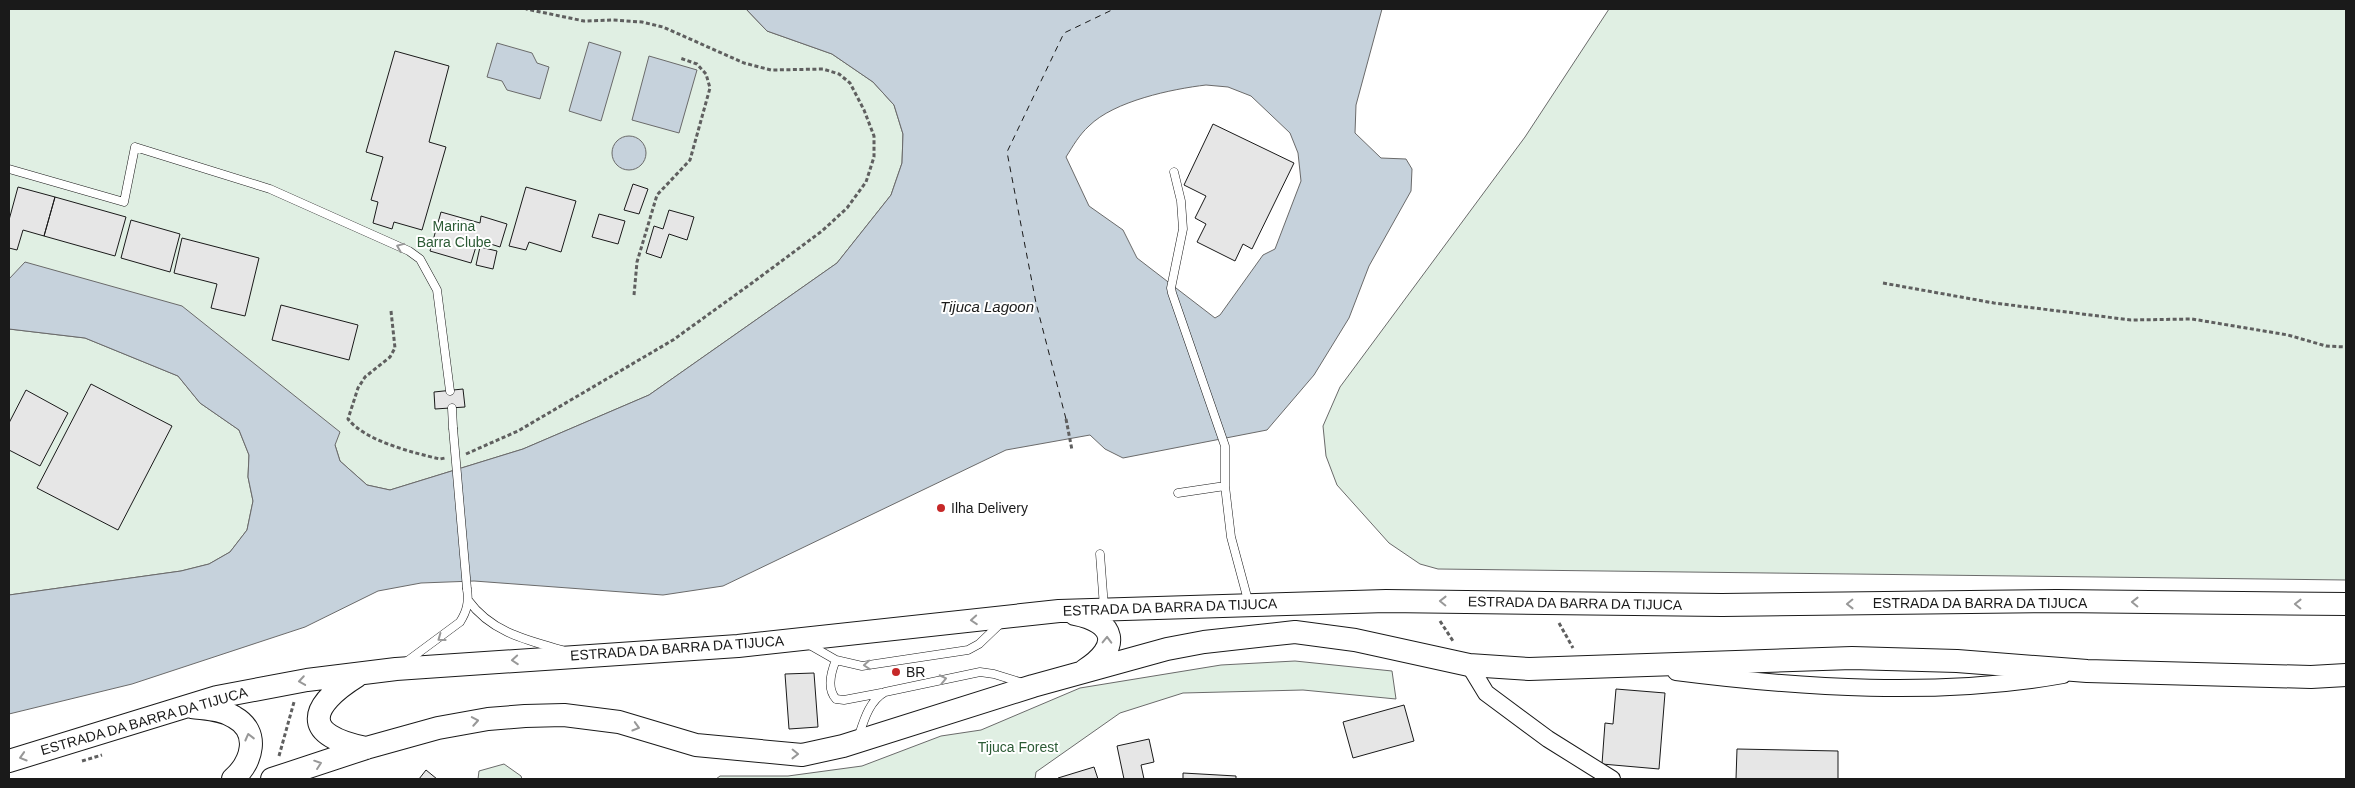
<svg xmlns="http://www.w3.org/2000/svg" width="2355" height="788" font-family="Helvetica,sans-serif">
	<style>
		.green { fill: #e0efe3; stroke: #6a6a6a }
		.water { fill: #c6d2dc; stroke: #6a6a6a; fill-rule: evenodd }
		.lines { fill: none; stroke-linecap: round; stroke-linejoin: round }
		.ferry { stroke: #1a1a1a; stroke-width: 1; stroke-dasharray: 6 5; stroke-linecap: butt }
		.building { fill: #e6e6e6; stroke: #1a1a1a }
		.lane-casing { stroke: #1a1a1a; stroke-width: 9 }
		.street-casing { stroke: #1a1a1a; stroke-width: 18 }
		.secondary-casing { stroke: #1a1a1a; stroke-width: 24 }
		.path { stroke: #5f5f5f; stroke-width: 3; stroke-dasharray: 4 2.5; stroke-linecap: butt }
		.lane { stroke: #fff; stroke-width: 8 }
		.street { stroke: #fff; stroke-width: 16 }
		.secondary { stroke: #fff; stroke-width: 22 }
		.lane-bridge-casing { stroke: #1a1a1a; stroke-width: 9; stroke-linecap: butt }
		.lane-bridge { stroke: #fff; stroke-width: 8 }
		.oneway { stroke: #989898 }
		.poi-dot { fill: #c62828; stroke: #fff; stroke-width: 2 }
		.labels { text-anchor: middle; stroke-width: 4; stroke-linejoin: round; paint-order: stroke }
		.park-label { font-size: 14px; fill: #2b5a34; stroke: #fff }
		.poi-label { font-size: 14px; fill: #1a1a1a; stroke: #fff; text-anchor: start }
		.street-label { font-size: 14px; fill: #1a1a1a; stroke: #fff }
		.water-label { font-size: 15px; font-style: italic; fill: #1a1a1a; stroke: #fff }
	</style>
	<rect width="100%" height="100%" fill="#fff"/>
	<!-- green -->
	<path class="green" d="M9 9H746L767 31 832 54 873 82 894 105 903 134 902 163 891 195 837 263 649 395 523 449 390 490 367 485 340 461 335 445 9 279Z
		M1609 9H2346V580L1438 569 1420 564 1389 543 1337 485 1326 456 1323 426 1340 387 1525 137Z
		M9 329 85 338 178 376 200 403 239 430 249 455 248 477 253 501 247 530 230 552 209 564 181 571 9 595Z
		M1295 661 1392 671 1396 699 1303 690 1183 693 1120 713 1036 772 1035 779H716L720 776H788L862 766 941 736 981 730 1080 688 1221 665Z
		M504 764 521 776 522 779H478L479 771Z"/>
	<!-- water -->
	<path class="water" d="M746 9H1382L1356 105 1355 133 1381 158 1406 159 1412 169 1411 191 1369 266 1349 318 1314 375 1267 430 1123 458 1105 449 1090 435 1006 450 723 586 663 595 474 581 421 583 378 591 305 627 132 684 9 714V595L181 571 209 564 230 552 247 530 253 501 248 477 249 455 239 430 200 403 178 376 85 338 9 329V279L25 262 182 306 340 432 335 445 340 461 367 485 390 490 523 449 649 395 837 263 891 195 902 163 903 134 894 105 873 82 832 54 767 31ZM1206 85 1228 87 1251 96 1290 133 1298 153 1301 181 1275 249 1263 255 1220 315 1215 318 1137 258 1123 230 1089 206 1066 157C1073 146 1079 135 1089 126 1114 101 1172 89 1206 85Z
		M589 42 621 52 601 121 569 111Z
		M497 43 532 53 537 63 549 67 540 99 507 90 502 81 487 77Z
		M649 56 697 70 679 133 632 120Z
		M612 153a17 17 0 1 1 34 0a17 17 0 1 1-34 0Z"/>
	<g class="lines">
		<!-- ferry -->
		<path class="ferry" d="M1066 419 1036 303 1007 152 1064 33 1114 9"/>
	</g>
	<!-- building -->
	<path class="building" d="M395 51 449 66 429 142 446 147 422 230 394 222 392 229 373 223 378 202 371 200 383 157 366 152Z
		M1213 124 1294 163 1252 249 1243 244 1235 261 1197 242 1206 224 1195 218 1206 196 1184 185Z
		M633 184 648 189 639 214 624 210Z
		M18 187 55 197 44 236 23 230 17 250 9 248V220Z
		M526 187 576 201 561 252 529 242 526 250 509 246Z
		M55 197 126 217 115 256 44 236Z
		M669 210 694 217 687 240 669 234 661 258 646 253 654 226 663 229Z
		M441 212 480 223 481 216 507 224 500 247 478 240 471 263 430 251Z
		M599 214 625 221 618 244 592 237Z
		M131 220 180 234 170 272 121 258Z
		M182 238 259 258 245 316 211 308 217 284 174 273Z
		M480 247 497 251 493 269 476 265Z
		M281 305 358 325 349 360 272 340Z
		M91 384 172 426 118 530 37 488Z
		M463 389 465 407 435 409 434 392Z
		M26 390 68 413 40 466 9 450V423Z
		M814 673 818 727 789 729 785 674Z
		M1616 689 1665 693 1659 769 1602 764 1605 723 1613 724Z
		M1404 705 1414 741 1353 758 1343 722Z
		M1149 739 1154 762 1141 765 1144 779H1124L1117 746Z
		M1737 749 1838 751V779H1736Z
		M1094 767 1098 779H1059L1058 778Z
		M426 770 437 779H419Z
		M1183 773 1236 776V779H1183Z"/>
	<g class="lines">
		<!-- lane casing -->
		<g class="lane-casing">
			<path id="lane" d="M9 169 124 202 135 147 270 189 409 251 420 259 437 290 450 391
				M1174 172 1181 201 1183 229 1171 288 1172 293 1225 446V486L1231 537 1249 604
				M452 408 453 428
				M1178 493 1225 486
				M1100 554 1104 607
				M468 600C491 632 526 640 562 650
				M808 644 836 660 862 666 968 650 979 644 1002 622
				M836 660C831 672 827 689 836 699L844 700 881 693
				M406 662 460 622C467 611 469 602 467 589
				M858 738C864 720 869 701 885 692L980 672 994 674 1023 683"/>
		</g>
		<!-- street casing -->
		<g class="street-casing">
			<path id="street" d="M1469 665 1486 693 1548 739 1612 779
				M1676 672C1801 688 1939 697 2063 675"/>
		</g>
		<!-- secondary casing -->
		<g class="secondary-casing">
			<path id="secondary" d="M1075 614C1116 622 1121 647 1085 670
				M357 676C309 706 300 735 366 748
				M192 707C206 709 222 709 234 717 261 732 252 762 233 779
				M9 761 217 697 307 680 396 669 738 646 1059 611 1386 601 1722 605 2057 601 2346 604
				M272 779 366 748 438 728 488 719 525 716 564 715 619 722 696 745 802 755 843 746 1033 686 1167 649 1204 642 1295 632 1355 640 1469 665 1529 669 1852 658 1957 661 2087 671 2311 677 2346 675"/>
		</g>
		<!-- path -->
		<path class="path" d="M1883 283 1994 303 2131 320 2192 319 2288 335 2326 346 2346 347
			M634 295 637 262 657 195 690 160 710 88 706 74 697 64 680 58
			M391 311 395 348 390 357 365 377 358 388 348 419C365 441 414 453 440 459L445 458
			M1066 419 1072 450
			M466 454 518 431 673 340 752 283 822 231 847 208 866 182 874 157V136L864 110 850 83 839 74 823 69 771 70 744 63 663 27 642 22 613 20 584 21 526 9
			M1440 621 1453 641
			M1559 623 1573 648
			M279 756 294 702
			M82 761 102 755"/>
		<!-- lane -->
		<use href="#lane" class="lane"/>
		<!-- street -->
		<use href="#street" class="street"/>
		<!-- secondary -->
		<use href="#secondary" class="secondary"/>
		<!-- lane-bridge casing -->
		<g class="lane-bridge-casing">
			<path id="lane-bridge" d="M453 428 467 589"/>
		</g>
		<!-- lane-bridge -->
		<use href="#lane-bridge" class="lane-bridge"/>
	</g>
	<!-- one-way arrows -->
	<defs><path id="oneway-chevron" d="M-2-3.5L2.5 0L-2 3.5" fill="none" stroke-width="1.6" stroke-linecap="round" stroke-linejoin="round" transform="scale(1.25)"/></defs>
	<g class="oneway">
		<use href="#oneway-chevron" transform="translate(400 247) rotate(-158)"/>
		<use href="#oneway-chevron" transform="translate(1443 601) rotate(-179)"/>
		<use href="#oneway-chevron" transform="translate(2135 602) rotate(-179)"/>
		<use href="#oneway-chevron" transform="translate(1850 604) rotate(179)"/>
		<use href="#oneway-chevron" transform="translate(2298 604) rotate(-179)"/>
		<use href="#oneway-chevron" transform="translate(974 620) rotate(176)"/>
		<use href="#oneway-chevron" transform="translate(441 638) rotate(144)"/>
		<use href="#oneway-chevron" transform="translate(1107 640) rotate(-89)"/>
		<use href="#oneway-chevron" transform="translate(515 660) rotate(176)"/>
		<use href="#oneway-chevron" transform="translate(867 665) rotate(176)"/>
		<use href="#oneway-chevron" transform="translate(943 679) rotate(-12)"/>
		<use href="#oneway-chevron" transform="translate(302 681) rotate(171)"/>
		<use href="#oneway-chevron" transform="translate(475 721) rotate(-10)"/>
		<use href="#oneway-chevron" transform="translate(636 727) rotate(16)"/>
		<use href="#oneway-chevron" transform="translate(249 737) rotate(-104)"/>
		<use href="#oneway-chevron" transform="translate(795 754) rotate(1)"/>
		<use href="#oneway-chevron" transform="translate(23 757) rotate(163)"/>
		<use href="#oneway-chevron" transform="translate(318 764) rotate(-19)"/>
	</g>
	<!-- markers -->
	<g class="poi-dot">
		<circle cx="941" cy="508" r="5"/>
		<circle cx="896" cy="672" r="5"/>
	</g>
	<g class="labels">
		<!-- park labels -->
		<g class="park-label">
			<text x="454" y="231">Marina<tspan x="454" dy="16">Barra Clube</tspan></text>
			<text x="1018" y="752">Tijuca Forest</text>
		</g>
		<!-- poi labels -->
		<g class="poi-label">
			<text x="951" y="513">Ilha Delivery</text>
			<text x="906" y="677">BR</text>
		</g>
		<!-- street labels -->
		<g class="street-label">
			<text transform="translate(1575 603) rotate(1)" y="5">ESTRADA DA BARRA DA TIJUCA</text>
			<text x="1980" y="608">ESTRADA DA BARRA DA TIJUCA</text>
			<text transform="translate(1170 607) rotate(-2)" y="5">ESTRADA DA BARRA DA TIJUCA</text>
			<text transform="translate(677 648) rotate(-4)" y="5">ESTRADA DA BARRA DA TIJUCA</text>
			<text transform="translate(144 721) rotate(-16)" y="5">ESTRADA DA BARRA DA TIJUCA</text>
		</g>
		<!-- water labels -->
		<g class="water-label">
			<text x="987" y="312">Tijuca Lagoon</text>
		</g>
	</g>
	<!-- border -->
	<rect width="2355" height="788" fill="none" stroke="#1a1a1a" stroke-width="20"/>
</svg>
